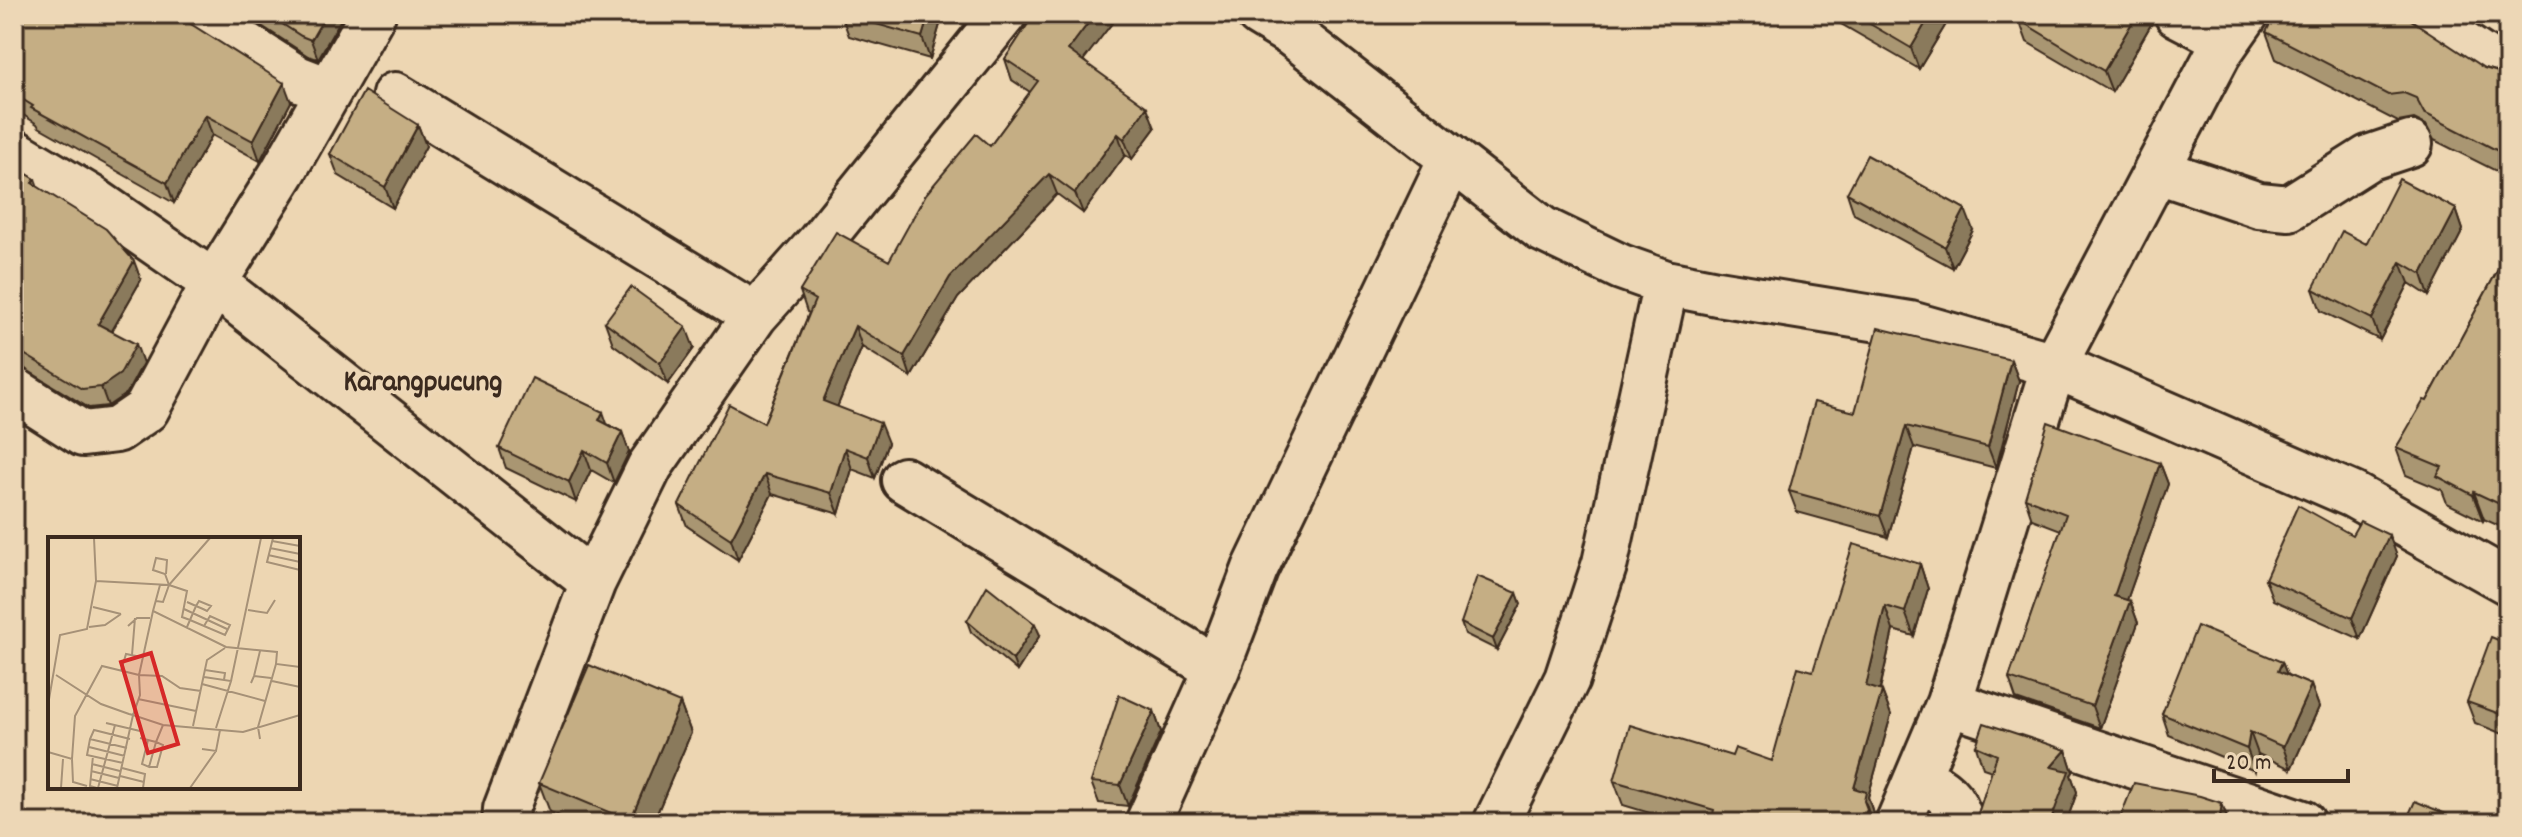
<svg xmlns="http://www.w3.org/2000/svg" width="2522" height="837" font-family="Dekko,sans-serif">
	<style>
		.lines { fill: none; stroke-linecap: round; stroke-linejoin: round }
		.minor-casing { stroke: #3b2a1e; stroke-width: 50 }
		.minor { stroke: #edd7b6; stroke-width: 44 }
		.wall { fill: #a99672; stroke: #3b2a1e; stroke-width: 2 }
		.shaded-wall { fill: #8a7a5c; stroke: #3b2a1e; stroke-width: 2 }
		.building { fill: #c5ae84; stroke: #3b2a1e; stroke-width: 2 }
		.labels { text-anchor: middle; stroke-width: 7; stroke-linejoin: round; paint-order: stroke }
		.quarter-label { font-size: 30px; font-weight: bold; fill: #3b2a1e; stroke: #edd7b6 }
		.inset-road { fill: none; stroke: #a69177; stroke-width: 2 }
		.view { fill: #d62828; fill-opacity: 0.15; stroke: #d62828; stroke-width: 4 }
		.inset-edge { fill: none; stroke: #3b2a1e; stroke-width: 4 }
	</style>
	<rect width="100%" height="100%" fill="#edd6b2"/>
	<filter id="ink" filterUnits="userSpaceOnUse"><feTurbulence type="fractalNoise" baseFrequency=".0125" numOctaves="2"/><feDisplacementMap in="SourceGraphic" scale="16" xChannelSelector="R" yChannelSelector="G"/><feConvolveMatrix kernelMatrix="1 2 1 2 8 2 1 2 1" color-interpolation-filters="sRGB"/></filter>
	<g filter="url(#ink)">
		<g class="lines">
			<!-- minor casing -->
			<g class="minor-casing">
				<path id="minor" d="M197 14 297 78 328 90
					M1259 14 1292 34 1542 229 1621 267 1666 283 1717 293 1910 324 2054 365 1949 703 1898 823
					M2177 14 2227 40
					M2246 14 2218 54 2054 365 2353 495 2508 582
					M2417 14 2508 74
					M395 95 755 315
					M14 152 91 198 214 283 283 172 373 14
					M2158 171 2259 205 2289 208 2368 158 2410 144
					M14 390 83 434 117 430 146 410 214 283 593 582
					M904 480 1217 669
					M1949 703 2303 823
					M1918 777C1941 788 1955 797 1961 823
					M505 823 506 809 593 582 650 466 755 315 820 242 1004 14
					M1148 823 1217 669 1255 569 1451 160
					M1496 823 1567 679 1605 563 1666 283"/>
			</g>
			<!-- minor -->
			<use href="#minor" class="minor"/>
		</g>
		<!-- wall -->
		<path class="wall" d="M14 14 291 102 260 161 212 135 174 203 39 127 37 124 14 109Z
			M243 14H344L318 59 308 56Z
			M657 14H690L685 21Z
			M841 14H943L930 59 849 36Z
			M1032 14H1119L1083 60 1155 128 1132 159 1125 155 1083 213 1057 194 958 298 911 377 862 347 837 407 888 443 875 478 852 469 839 514 772 494 738 560 687 526 679 505 764 423 809 313 807 312 800 291 889 261 990 146 1030 92 1012 80 1005 59 1027 26 1026 23Z
			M1834 14H1945L1948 21 1919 69 1836 21Z
			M2023 14H2151L2153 21 2112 92 2027 42 2019 20Z
			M2266 32 2484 68 2498 72 2508 69V177L2434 140 2426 125 2414 119 2398 122 2276 59Z
			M418 125 426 146 393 208 338 175 330 154Z
			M14 166 35 179 38 187 141 280 112 331 143 363 127 393 108 406 89 408 14 362Z
			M1847 193 1973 230 1953 268 1854 214Z
			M2456 209 2463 230 2429 296 2409 283 2380 340 2321 311 2313 289 2366 244Z
			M2508 251V530L2484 519 2483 521 2447 503 2442 490 2406 475 2396 448 2427 401Z
			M605 322 694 348 668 384 613 344Z
			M2011 360 2019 381 1996 468 1914 447 1888 537 1797 512 1789 491 1855 412Z
			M607 424 622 432 629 452 614 483 591 470 576 502 506 468 499 448Z
			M2160 463 2168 484 2127 600 2130 601 2138 623 2100 728 2016 699 2009 678 2061 530 2032 519 2025 498Z
			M2352 535 2397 556 2360 639 2273 600 2265 579Z
			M1920 564 1928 589 1914 636 1893 630 1880 690 1882 691 1891 715 1868 797 1874 816V823H1683L1623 805 1614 781 1732 756 1772 761 1813 671Z
			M1517 593 1521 604 1497 650 1465 634 1461 623Z
			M967 621 1040 635 1017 671 971 632Z
			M2508 644V736L2475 723 2467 702Z
			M2282 662 2287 675 2311 685 2319 707 2291 769 2258 754 2255 771 2169 735 2162 714Z
			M680 703 691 733 653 823H576L550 812 539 783Z
			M1154 711 1161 732 1128 806 1099 803 1091 782Z
			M1976 746 2066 750 2073 772 2071 775 2077 792 2066 823H1975L1992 771 1983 768Z"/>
		<!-- shaded-wall -->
		<path class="shaded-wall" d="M326 14H344L318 59 311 40Z
			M682 14H690L685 21Z
			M929 14H943L930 59 922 37Z
			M1095 14H1119L1076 70 1068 50Z
			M1931 14H1945L1948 21 1919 69 1911 48Z
			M2137 14H2151L2153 21 2112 92 2104 71Z
			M284 83 291 102 260 161 253 141Z
			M1147 107 1155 128 1132 159 1124 139Z
			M205 115 212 135 174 203 167 183Z
			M418 125 426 146 393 208 385 187Z
			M1118 134 1125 155 1083 213 1075 193Z
			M1049 174 1057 194 958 298 911 377 904 356 950 277Z
			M1965 209 1973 230 1953 268 1945 247Z
			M2456 209 2463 230 2429 296 2422 274Z
			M134 261 141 280 105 343 98 324Z
			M2401 262 2409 283 2380 340 2372 319Z
			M855 326 862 347 831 422 823 401Z
			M686 327 694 348 668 384 660 363Z
			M136 344 143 363 127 393 108 406 101 387Z
			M2011 360 2019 381 1996 468 1988 447Z
			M603 412 610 432 599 420Z
			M880 423 888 443 875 478 868 457Z
			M1906 426 1914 447 1888 537 1880 516Z
			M622 432 629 452 614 483 607 463Z
			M845 448 852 469 839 514 831 493Z
			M584 450 591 470 576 502 569 482Z
			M2160 463 2168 484 2121 617 2114 596Z
			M765 474 772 494 738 560 731 539Z
			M2474 492 2484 519 2483 521 2473 495Z
			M2389 535 2397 556 2360 639 2352 618Z
			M1920 564 1928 589 1914 636 1905 612Z
			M1517 593 1521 604 1497 650 1493 639Z
			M2130 601 2138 623 2100 728 2092 706Z
			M1885 606 1893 630 1875 711 1866 686Z
			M1035 624 1040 635 1017 671 1013 660Z
			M2282 662 2290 683 2278 671Z
			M2311 685 2319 707 2291 769 2283 747Z
			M1882 691 1891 715 1868 797 1874 816V823H1872L1866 804 1854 788Z
			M680 703 691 733 653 823H631L630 821Z
			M1154 711 1161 732 1128 806 1120 785Z
			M2250 732 2258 754 2255 771 2247 749Z
			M2066 750 2073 772 2071 775 2077 792 2066 823H2050L2051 767Z
			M2222 803 2229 823H2219Z
			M1867 809 1872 823H1862Z"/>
		<!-- building -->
		<path class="building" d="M14 14H175L284 83 253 141 205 115 167 183 31 108 33 106 14 94Z
			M267 14H326L311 40 301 36Z
			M841 14H929L922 37Z
			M1032 14H1095L1068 50 1147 107 1124 139 1118 134 1075 193 1049 174 950 277 904 356 855 326 823 401 880 423 868 457 845 448 831 493 765 474 731 539 679 505 729 404 764 423 815 300 800 291 836 232 889 261 926 194 976 134 990 146 1038 81 1005 59 1028 24 1026 23Z
			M1853 14H1931L1911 48Z
			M2023 14H2137L2104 71 2019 20Z
			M2275 14H2402L2484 68 2498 72 2508 69V156L2424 113 2416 98 2404 93 2388 95 2266 32Z
			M364 91 418 125 385 187 330 154Z
			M1867 155 1965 209 1945 247 1847 193Z
			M14 166 35 179 32 183 106 229 134 261 98 324 136 344 120 374 101 387 82 389 14 348Z
			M2399 179 2456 209 2422 274 2401 262 2372 319 2313 289 2342 231 2366 244Z
			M2508 251V508L2474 492 2473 495 2437 476 2442 467 2396 448 2424 400 2427 401Z
			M631 287 686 327 660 363 605 322Z
			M1878 328 2011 360 1988 447 1906 426 1880 516 1789 491 1814 402 1855 412Z
			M532 378 603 412 599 420 622 432 607 463 584 450 569 482 499 448Z
			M2048 422 2160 463 2114 596 2130 601 2092 706 2009 678 2066 514 2025 498Z
			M2298 505 2352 535 2360 521 2389 535 2352 618 2265 579Z
			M1853 544 1920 564 1905 612 1885 606 1866 686 1882 691 1854 788 1866 792 1864 801 1867 809 1862 823H1739L1713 814 1714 810 1614 781 1630 725 1732 756 1735 748 1772 761 1798 667 1813 671Z
			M1477 576 1517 593 1493 639 1461 623Z
			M987 586 1035 624 1013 660 967 621Z
			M2197 626 2282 662 2278 671 2311 685 2283 747 2250 732 2247 749 2162 714Z
			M2491 637 2508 644V717L2467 702Z
			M589 665 680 703 630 821 539 783Z
			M1119 695 1154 711 1120 785 1091 782Z
			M1984 723 2066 750 2051 767 2069 771 2050 823H1975L1997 755 1976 746Z
			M2134 783 2200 796 2222 803 2219 823H2118Z
			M2415 801 2453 817 2450 823H2405Z"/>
	</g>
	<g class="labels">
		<!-- quarter labels -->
		<g class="quarter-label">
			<text x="423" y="390">Karangpucung</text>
		</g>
	</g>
	<!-- overview -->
	<g transform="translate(48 537)">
		<rect width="252" height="252" fill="#edd6b2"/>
		<path class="inset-road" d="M225 1 219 25 252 33M224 4 252 9M222 11 252 17M220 18 252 25M48 44 121 48 162 1M112 48 105 74 178 110 229 115 228 127 252 130M121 48 139 54 134 80 142 83 177 98 182 88 162 79 156 89M108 64 115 65 121 48 117 37 105 33 108 21 119 23 118 37M45 70 73 77M136 72 179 92M200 73 219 76 227 63M80 89 89 81H102M41 90 57 88 73 77M139 90 148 69 151 64 163 69 159 74 155 72 148 69 139 65M84 118 87 81M157 133 177 136 176 143M73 134 78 117 93 120M8 138 53 167 81 177 85 178 92 158 91 138 114 139 132 151 153 154M206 139 212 114M156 140 183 144 168 191M183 144 213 1M224 144 252 150M203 146 206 139 223 141M154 147 217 164M90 162 148 174M0 168 12 98 39 92 48 44 46 1M58 186 92 194M145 189 159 123 177 111M92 201 108 205 101 230 94 227 100 203M42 202 79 211M212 202 210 190 228 127M41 210 77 219M154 212 168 214 172 193M0 215 24 222 27 179 54 129 91 138 105 74M45 219 42 249 49 251M24 222 25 245 39 249M75 226 39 218 42 202 46 193 82 202M44 227 72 234M101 230H109L115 208 108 205 115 188M74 231 97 237 95 251M43 234 71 241M72 239 96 245M42 242 70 249M13 251 15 222M50 251 67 188M69 251 85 178 115 188 195 195 252 178M142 251 168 214"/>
		<path class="view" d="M103 116 130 207 100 216 73 125Z"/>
		<rect width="252" height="252" class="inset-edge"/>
	</g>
	<!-- margin -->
	<rect width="2522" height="837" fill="none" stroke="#edd7b6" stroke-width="48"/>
	<rect x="24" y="24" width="2474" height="789" fill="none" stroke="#3b2a1e" stroke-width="3" filter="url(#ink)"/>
	<!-- scale -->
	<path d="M2214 769v12h134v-12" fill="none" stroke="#3b2a1e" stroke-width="4"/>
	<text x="2226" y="769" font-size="24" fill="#3b2a1e" stroke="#edd7b6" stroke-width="6" paint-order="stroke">20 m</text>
</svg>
